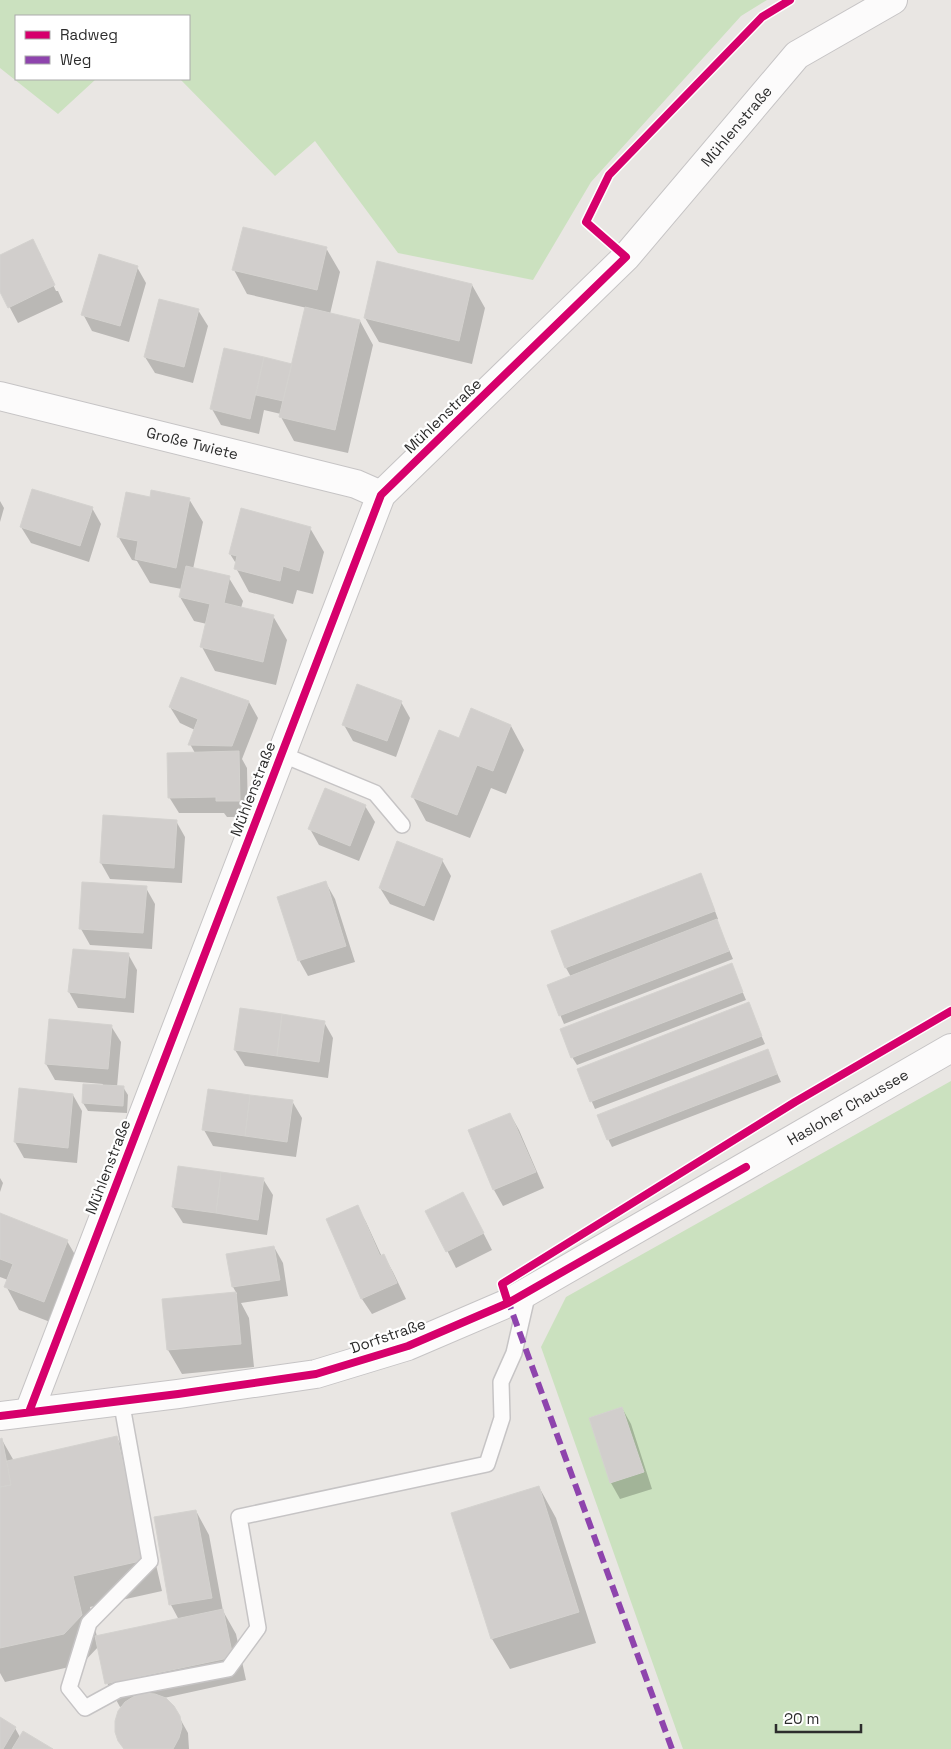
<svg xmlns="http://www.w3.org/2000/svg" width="951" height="1749" font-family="'Space Grotesk',sans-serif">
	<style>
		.green { fill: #cbe1bf }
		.shadow { fill: #0003 }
		.building { fill: #d1cecc; stroke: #d4d2cf }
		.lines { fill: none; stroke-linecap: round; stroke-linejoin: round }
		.lane-casing { stroke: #c6c4c5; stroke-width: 18 }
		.street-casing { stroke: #c6c4c5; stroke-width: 30 }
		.secondary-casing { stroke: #c6c4c5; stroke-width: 30 }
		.path { stroke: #c7c7c6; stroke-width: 3; stroke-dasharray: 4 2.5; stroke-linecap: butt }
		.lane { stroke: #fcfbfb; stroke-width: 15 }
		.street { stroke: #fcfbfb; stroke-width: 28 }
		.secondary { stroke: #fcfbfb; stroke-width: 28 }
		.quiet { stroke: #8e44ad; stroke-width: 6; stroke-dasharray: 12 6; stroke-linecap: butt }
		.cycleway-casing { stroke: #fff; stroke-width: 11 }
		.cycleway { stroke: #d6006c; stroke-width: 8 }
		.labels { text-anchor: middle; stroke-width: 4.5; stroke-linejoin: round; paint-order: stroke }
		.street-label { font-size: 15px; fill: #2c2c2c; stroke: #fff }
	</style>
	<rect width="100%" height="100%" fill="#e9e6e3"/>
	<!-- green -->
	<path class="green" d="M0 0H767L741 16 591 182 533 280 398 253 315 141 275 176 180 79H189V16H16V79H96L58 114 0 68Z
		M951 1081V1749H683L541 1347 566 1297Z"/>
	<!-- shadow -->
	<path class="shadow" d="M32 240 41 255H39L56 291H58L63 302 18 323 0 289V256Z
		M326 248 340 272 330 314 360 321 373 345 348 453 294 441 281 417V414L264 410 259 434 221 425 212 409 225 350 293 366 307 308 247 294 234 270Z
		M137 267 146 283 129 342 92 331 83 314Z
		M472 285 485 308 472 364 379 342 365 318Z
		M198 310 208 326 193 383 155 373 145 357Z
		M151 498 189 499 203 522 193 569 229 578 243 601 241 608 273 616 287 640 276 685 215 671 202 647 207 624 194 621 180 597 182 589 150 583 137 561 132 560 118 536Z
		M0 501 4 508 0 522Z
		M92 508 101 524 89 562 31 543 21 527Z
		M310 528 324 552 313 594 297 590 293 604 249 592 236 568 237 565 230 554Z
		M182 678 249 702 258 718 242 759 247 768 248 817H227L224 813H179L169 797 195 753 190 744 195 730 180 723 170 707Z
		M401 702 410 718 396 757 353 741 344 725Z
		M511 726 524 750 506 794 491 788 470 838 426 821 413 797 460 739Z
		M365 806 375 822 359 861 319 845 310 829Z
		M176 821 185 837 182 883 110 879 101 863Z
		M442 860 451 876 434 921 390 904 380 888Z
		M704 882 718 919 716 920 733 959 564 1024 548 986 571 977 566 968 552 932Z
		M326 883 335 899 355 962 308 976 299 960Z
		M146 888 155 904 152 949 90 945 81 929Z
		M74 950 128 954 137 970 134 1013 78 1008 69 992Z
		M731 964 746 1000 577 1065 572 1057Z
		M748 1004 765 1044 595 1109 578 1070Z
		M324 1022 333 1038 328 1078 245 1066 235 1050Z
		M111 1026 121 1042 117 1087H123L128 1095 127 1113 88 1111 83 1103 102 1086 103 1084 55 1080 46 1064Z
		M767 1051 781 1082 612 1147 608 1139Z
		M73 1095 82 1111 77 1163 24 1158 15 1142Z
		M292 1101 302 1118 296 1157 213 1146 204 1130Z
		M510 1114 519 1130 544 1188 503 1206 494 1190 470 1131Z
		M0 1178 3 1183 0 1192Z
		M263 1179 273 1195 267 1235 183 1223 173 1207Z
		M463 1193 492 1250 456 1268 427 1211Z
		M357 1206 366 1222 382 1257 384 1256 393 1272 406 1299 372 1314 362 1299 327 1219Z
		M0 1214 67 1241 81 1265 58 1325 19 1310 6 1286 8 1280 0 1277Z
		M274 1247 283 1263 288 1296 241 1303 249 1318 254 1367 182 1374 168 1350 163 1300 237 1294 233 1287 227 1255Z
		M622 1408 631 1424 652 1489 620 1499 611 1483 590 1418Z
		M117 1438 134 1468 162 1591 90 1607 97 1637 179 1620 171 1605 196 1511 209 1535 223 1611 236 1634 246 1680 164 1698 173 1706 188 1733 189 1749H124L119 1741 123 1706 120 1707 107 1683 99 1646 82 1664 5 1682 0 1673V1440H2L14 1461Z
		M539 1487 556 1518 596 1643 510 1669 492 1639 453 1514Z
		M0 1719 15 1728 20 1737 50 1749H0Z"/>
	<!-- building -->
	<path class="building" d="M243 227 327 247 317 290 232 270Z
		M33 239 55 285 8 308 0 292V255Z
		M99 254 138 266 120 326 81 315Z
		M377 261 472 284 459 341 364 318Z
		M159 299 199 309 184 367 144 357Z
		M305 307 360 320 335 430 279 417Z
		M224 348 264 357 250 419 210 409Z
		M264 357 292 364 283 401 256 395Z
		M32 489 93 507 80 546 20 527Z
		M151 490 190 498 176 568 135 559 138 541 117 537 126 492 150 497Z
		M241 508 311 527 299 571 283 566 280 581 234 569 237 556 229 554Z
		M186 566 230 576 224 603 274 615 263 662 200 647 210 604 179 597Z
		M181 677 249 701 232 746 188 745 198 719 169 707Z
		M357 684 402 701 387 741 342 725Z
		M471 708 511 725 493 771 477 765 457 815 411 797 439 730 459 738Z
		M239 751 240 801H216V797L168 798 167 753Z
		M325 788 366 805 350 846 308 829Z
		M103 815 177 820 174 868 100 863Z
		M397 841 443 859 424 906 379 888Z
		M701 873 715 911 565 968 551 931Z
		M326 881 346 946 298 961 277 897Z
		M82 882 147 886 143 933 79 929Z
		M717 919 729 951 559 1016 547 985Z
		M73 949 129 953 125 998 68 992Z
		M732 963 743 992 571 1058 560 1029Z
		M749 1002 762 1036 590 1102 577 1069Z
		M240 1008 282 1014 277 1056 234 1050Z
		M282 1014 325 1021 319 1062 277 1056Z
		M49 1019 112 1025 108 1069 45 1064Z
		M768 1049 777 1074 607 1140 597 1115Z
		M83 1084 124 1086 123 1106 82 1103Z
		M19 1088 73 1094 68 1148 14 1142Z
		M208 1089 250 1095 245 1136 202 1130Z
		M250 1095 293 1100 287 1142 245 1136Z
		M510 1113 536 1172 493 1190 468 1130Z
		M178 1166 221 1172 216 1213 172 1207Z
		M221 1172 264 1178 258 1220 216 1213Z
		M463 1192 484 1233 446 1252 425 1211Z
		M358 1205 380 1256 384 1254 397 1283 361 1299 326 1219Z
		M0 1213 68 1240 44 1302 4 1287 13 1264 0 1259Z
		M274 1246 280 1280 232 1287 226 1254Z
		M236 1292 241 1344 167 1350 162 1299Z
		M622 1407 644 1472 610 1483 589 1418Z
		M117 1436 145 1560 73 1576 82 1615 64 1634 0 1648V1487L11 1485 7 1461Z
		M2 1438 11 1485 0 1487V1439Z
		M539 1486 579 1612 491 1639 451 1513Z
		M196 1510 212 1598 169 1605 154 1517Z
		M223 1609 233 1657 105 1684 95 1636Z
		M143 1693 155 1694 166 1698 174 1706 180 1716 182 1727 179 1738 173 1749H124L118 1741 115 1732V1721L118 1711 125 1702 133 1697Z
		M0 1717 16 1727 3 1749H0Z
		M23 1731 53 1749H12Z"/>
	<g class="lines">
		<!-- lane casing -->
		<g class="lane-casing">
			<path id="lane" d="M281 754 375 793 402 825
				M121 1400 150 1561 89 1623 69 1688 85 1708 118 1690 228 1669 258 1628 239 1517 487 1464 502 1418 501 1382 514 1353 528 1292"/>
		</g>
		<!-- street casing -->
		<g class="street-casing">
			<g id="street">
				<path id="s1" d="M0 396 356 484 381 495"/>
				<path id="s2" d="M29 1412 381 495 626 257 797 55 893 0"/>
			</g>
		</g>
		<!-- secondary casing -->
		<g class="secondary-casing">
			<g id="secondary">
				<path id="s3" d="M0 1416 178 1394 316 1374 408 1346 508 1303 951 1048"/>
			</g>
		</g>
		<!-- path -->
		<path class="path" d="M605 239 586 222 609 175 762 17 790 0"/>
		<!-- lane -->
		<use href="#lane" class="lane"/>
		<!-- street -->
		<use href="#street" class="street"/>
		<!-- secondary -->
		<use href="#secondary" class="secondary"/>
		<!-- quiet -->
		<path class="quiet" d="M507 1298 672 1749"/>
		<!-- cycleway casing -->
		<g class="cycleway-casing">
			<path id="cycleway" d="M508 1303 502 1284 795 1102 951 1011
				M29 1412 381 495 626 257 586 222 609 175 762 17 790 0
				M0 1416 178 1394 316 1374 408 1346 508 1303 746 1167"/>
		</g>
		<!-- cycleway -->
		<use href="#cycleway" class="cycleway"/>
	</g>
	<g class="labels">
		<!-- street labels -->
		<g class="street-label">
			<text dy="5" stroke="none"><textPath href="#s2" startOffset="1495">Mühlenstraße</textPath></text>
			<text transform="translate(443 416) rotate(-44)" y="5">Mühlenstraße</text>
			<text dy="5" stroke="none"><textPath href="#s1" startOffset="198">Große Twiete</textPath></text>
			<text transform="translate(253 789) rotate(-69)" y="5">Mühlenstraße</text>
			<text dy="5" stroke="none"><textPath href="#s3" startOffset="916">Hasloher Chaussee</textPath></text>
			<text transform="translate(108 1167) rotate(-69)" y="5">Mühlenstraße</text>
			<text transform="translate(388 1336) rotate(-19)" y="5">Dorfstraße</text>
		</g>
	</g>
	<!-- legend -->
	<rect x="15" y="15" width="175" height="65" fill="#ffffff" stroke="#ababab"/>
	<rect x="25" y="31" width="25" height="8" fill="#d6006c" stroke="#ababab"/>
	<text x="60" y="40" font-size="15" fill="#2c2c2c">Radweg</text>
	<rect x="25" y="56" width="25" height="8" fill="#8e44ad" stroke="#ababab"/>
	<text x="60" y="65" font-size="15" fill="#2c2c2c">Weg</text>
	<!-- scale -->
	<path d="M776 1724v8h85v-8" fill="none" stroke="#2c2c2c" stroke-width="2.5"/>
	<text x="784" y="1724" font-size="15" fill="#2c2c2c" stroke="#ffffff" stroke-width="4" paint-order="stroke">20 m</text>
</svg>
